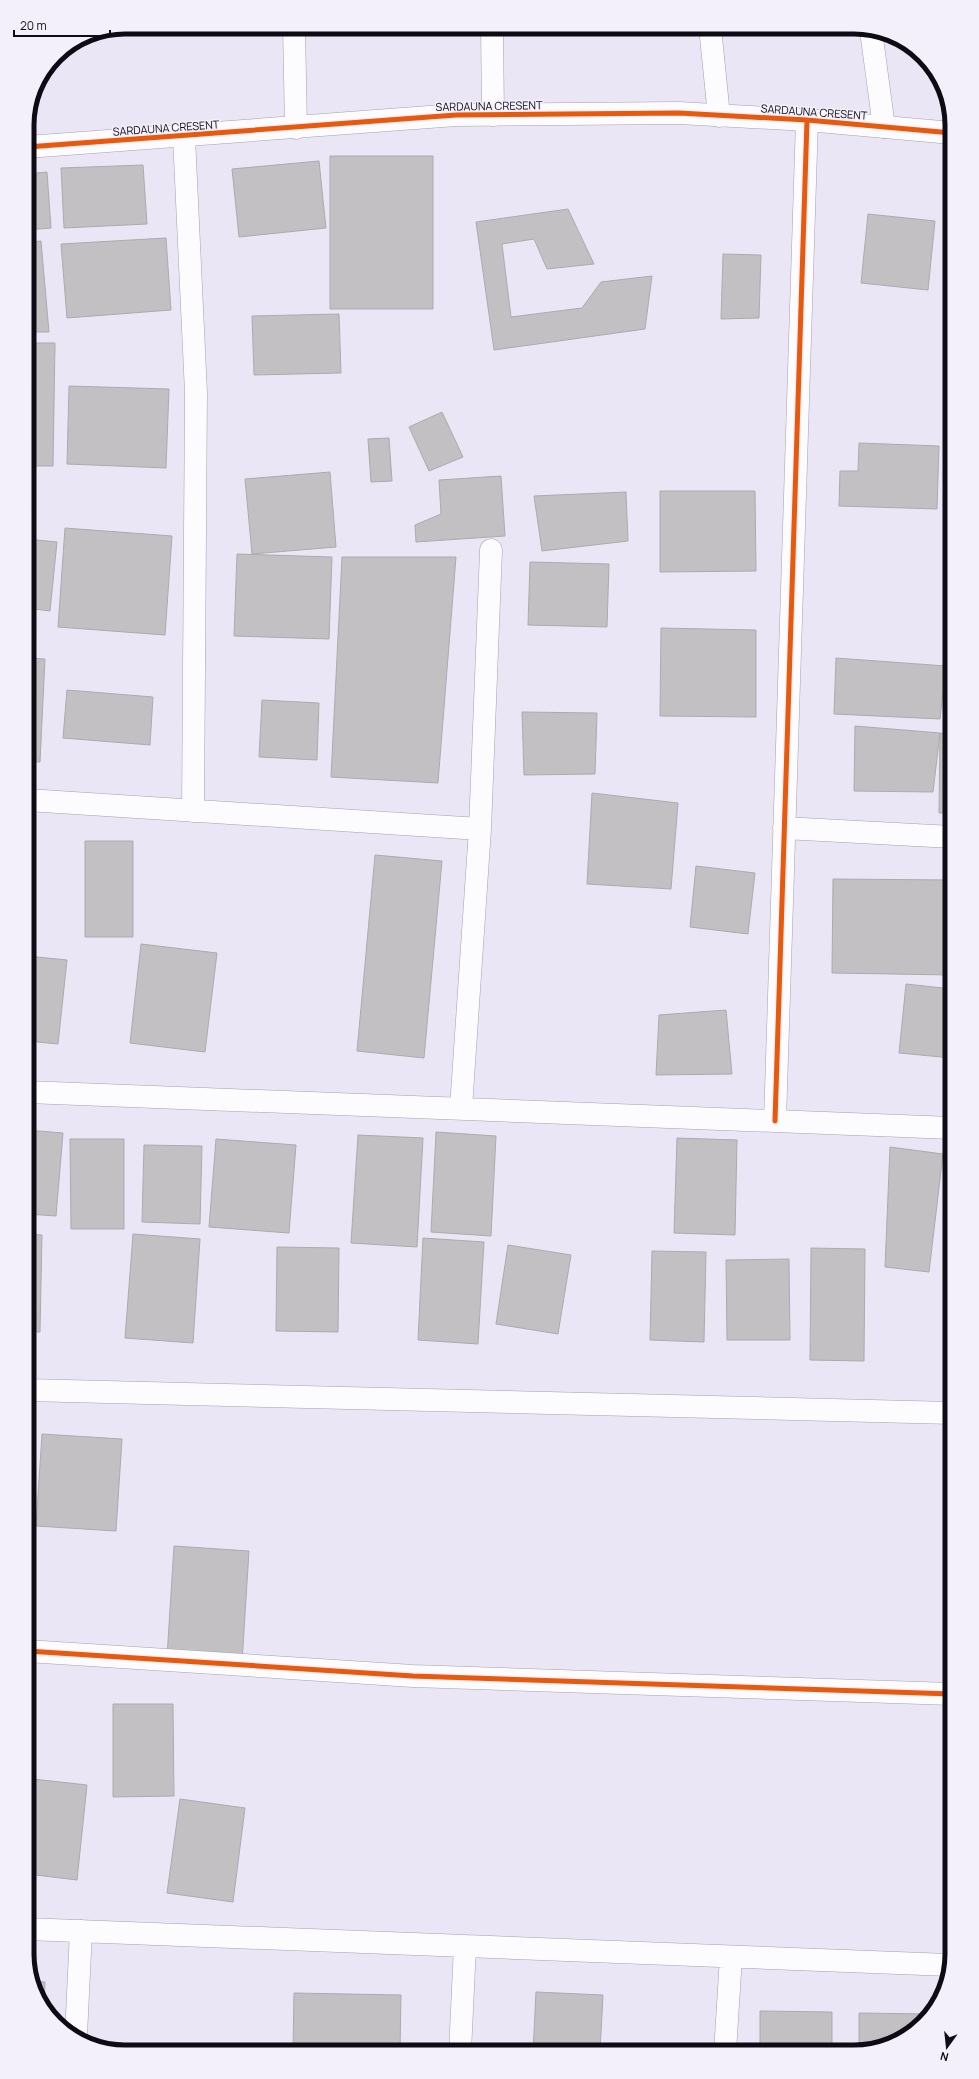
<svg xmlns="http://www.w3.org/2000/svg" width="979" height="2079" font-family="Manrope,sans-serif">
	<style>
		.building { fill: #c2c0c2; stroke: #acabac }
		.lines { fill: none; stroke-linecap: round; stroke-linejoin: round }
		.minor-casing { stroke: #a4a1ac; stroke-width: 23 }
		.tertiary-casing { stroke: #a4a1ac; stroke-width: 23 }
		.minor { stroke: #fcfbfe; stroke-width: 22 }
		.tertiary { stroke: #fcfbfe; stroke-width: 22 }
		.cycleway-casing { stroke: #f3f0fb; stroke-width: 8 }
		.cycleway { stroke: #e8590c; stroke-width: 5 }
		.labels { text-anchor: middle; stroke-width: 3; stroke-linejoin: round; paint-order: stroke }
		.street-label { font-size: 11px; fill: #0e0b14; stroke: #f3f0fb }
		.rim { fill: none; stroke: #0e0b14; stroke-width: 5 }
	</style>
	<rect width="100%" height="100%" fill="#ebe6f6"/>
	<!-- building -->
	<path class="building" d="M330 156H433V309H330Z
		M319 161 326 228 239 237 232 169Z
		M143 165 147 224 64 228 61 168Z
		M47 172 51 228 27 230V174Z
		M568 209 594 264 547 269 534 239 502 244 511 317 582 308 601 282 652 276 645 329 494 350 476 222Z
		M868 214 935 221 928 290 861 283Z
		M166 238 171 310 67 318 61 244Z
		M41 241 49 332H27V242Z
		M723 254 761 255 759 318 721 319Z
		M339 314 341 373 254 375 252 316Z
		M27 343H55L53 466H27Z
		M69 386 169 389 166 468 67 464Z
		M442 412 463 457 429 471 409 427Z
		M389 438 392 481 371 482 368 439Z
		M859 443 939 446 937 509 839 506 840 471H858Z
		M330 472 336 547 252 554 245 479Z
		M501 476 505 536 416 542 415 525 441 514 439 480Z
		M660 491H755L756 571 660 572Z
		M626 492 628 541 542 551 534 496Z
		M65 528 172 536 165 635 58 627Z
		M27 539 57 542 50 611 27 608Z
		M237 554 332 557 329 639 234 636Z
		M342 557H456L438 783 331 777Z
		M530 562 609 564 607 627 528 625Z
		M661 628 756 630V717L660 716Z
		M27 658 45 659 40 762 27 761Z
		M836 658 946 666 940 719 834 714Z
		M946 666H952V725H944Z
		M67 690 153 697 150 745 63 738Z
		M262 700 319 703 317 760 259 757Z
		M522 712 597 713 595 774 524 775Z
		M855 726 940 733 933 792 854 791Z
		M940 733 952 734V813H939Z
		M592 793 678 803 671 889 587 884Z
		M85 841H133V937H85Z
		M375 855 442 861 424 1058 357 1051Z
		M696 866 755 873 748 934 690 927Z
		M833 879 952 880V975L832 973Z
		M141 944 217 953 205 1052 130 1043Z
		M27 956 67 960 58 1044 27 1041Z
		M906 984 952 989V1058L899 1053Z
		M726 1010 732 1074 656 1075 659 1015Z
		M27 1130 63 1133 56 1216 27 1214Z
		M436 1132 496 1136 491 1236 431 1232Z
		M358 1135 423 1138 417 1247 351 1243Z
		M677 1138 737 1140 735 1235 674 1233Z
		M70 1139H124V1229H71Z
		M216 1139 296 1145 289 1233 209 1227Z
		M144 1145 202 1146 200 1224 142 1222Z
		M890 1147 943 1154 929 1272 885 1267Z
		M27 1234 42 1235 40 1332H27Z
		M133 1234 200 1239 193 1343 125 1338Z
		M423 1238 484 1242 478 1344 418 1340Z
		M508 1245 571 1255 558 1334 496 1324Z
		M277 1247 339 1248 338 1332 276 1331Z
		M811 1248 865 1249 864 1361 810 1360Z
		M652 1251 706 1252 704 1342 650 1340Z
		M789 1259 790 1340H727L726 1260Z
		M42 1434 122 1439 116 1531 36 1526Z
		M27 1522 31 1523 27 1555Z
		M174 1546 249 1551 242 1662 167 1657Z
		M113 1704H173L174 1796 113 1797Z
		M33 1779 87 1785 77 1880 27 1874V1838Z
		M180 1799 245 1808 233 1902 167 1893Z
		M32 1981 45 1982 44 2004 34 1991Z
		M536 1992 603 1995 600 2052H533Z
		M294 1993 401 1995 400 2052H293Z
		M760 2011 832 2012V2052H760Z
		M859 2013 928 2014 891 2045 859 2051Z"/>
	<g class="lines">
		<!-- minor casing -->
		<g class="minor-casing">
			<path id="minor" d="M294 27 296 128
				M492 27 493 115
				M710 27 719 116
				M871 31 884 127
				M184 137 196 393 193 811
				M27 800 480 829
				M784 828 952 837
				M27 1092 952 1128
				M461 1108 480 829 491 550
				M775 1121 807 120
				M27 1390 952 1413
				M27 1651 413 1676 952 1694
				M27 1929 949 1965
				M76 2036 81 1931
				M460 2052 465 1946
				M725 2052 731 1957"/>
		</g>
		<!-- tertiary casing -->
		<g class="tertiary-casing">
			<path id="tertiary" d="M27 147 456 115 679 113 807 120 952 133"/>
		</g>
		<!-- minor -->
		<use href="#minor" class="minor"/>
		<!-- tertiary -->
		<use href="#tertiary" class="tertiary"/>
		<!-- cycleway casing -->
		<g class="cycleway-casing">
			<path id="cycleway" d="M27 147 456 115 679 113 807 120 952 133
				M775 1121 807 120
				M27 1651 413 1676 952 1694"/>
		</g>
		<!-- cycleway -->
		<use href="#cycleway" class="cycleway"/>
	</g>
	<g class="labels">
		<!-- street labels -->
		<g class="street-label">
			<text transform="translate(489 106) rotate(-1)" y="4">SARDAUNA CRESENT</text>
			<text transform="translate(814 112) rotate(4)" y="4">SARDAUNA CRESENT</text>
			<text transform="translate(166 128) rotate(-4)" y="4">SARDAUNA CRESENT</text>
		</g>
	</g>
	<!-- crop -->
	<path d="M0 0H979V2079H0ZM125 34H854A91 91 0 0 1 945 125V1954A91 91 0 0 1 854 2045H125A91 91 0 0 1 34 1954V125A91 91 0 0 1 125 34Z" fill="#f3f0fb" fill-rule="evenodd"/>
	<path class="rim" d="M125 34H854A91 91 0 0 1 945 125V1954A91 91 0 0 1 854 2045H125A91 91 0 0 1 34 1954V125A91 91 0 0 1 125 34Z"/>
	<!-- north arrow -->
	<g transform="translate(947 2047) rotate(195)" stroke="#f3f0fb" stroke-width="3" paint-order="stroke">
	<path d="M0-3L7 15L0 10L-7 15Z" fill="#0e0b14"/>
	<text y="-6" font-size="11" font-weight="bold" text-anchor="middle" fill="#0e0b14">N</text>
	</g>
	<!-- scale -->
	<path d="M14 30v6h96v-6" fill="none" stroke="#0e0b14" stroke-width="2"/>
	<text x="20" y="30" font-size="12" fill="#0e0b14" stroke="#f3f0fb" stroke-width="3" paint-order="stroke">20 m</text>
</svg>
